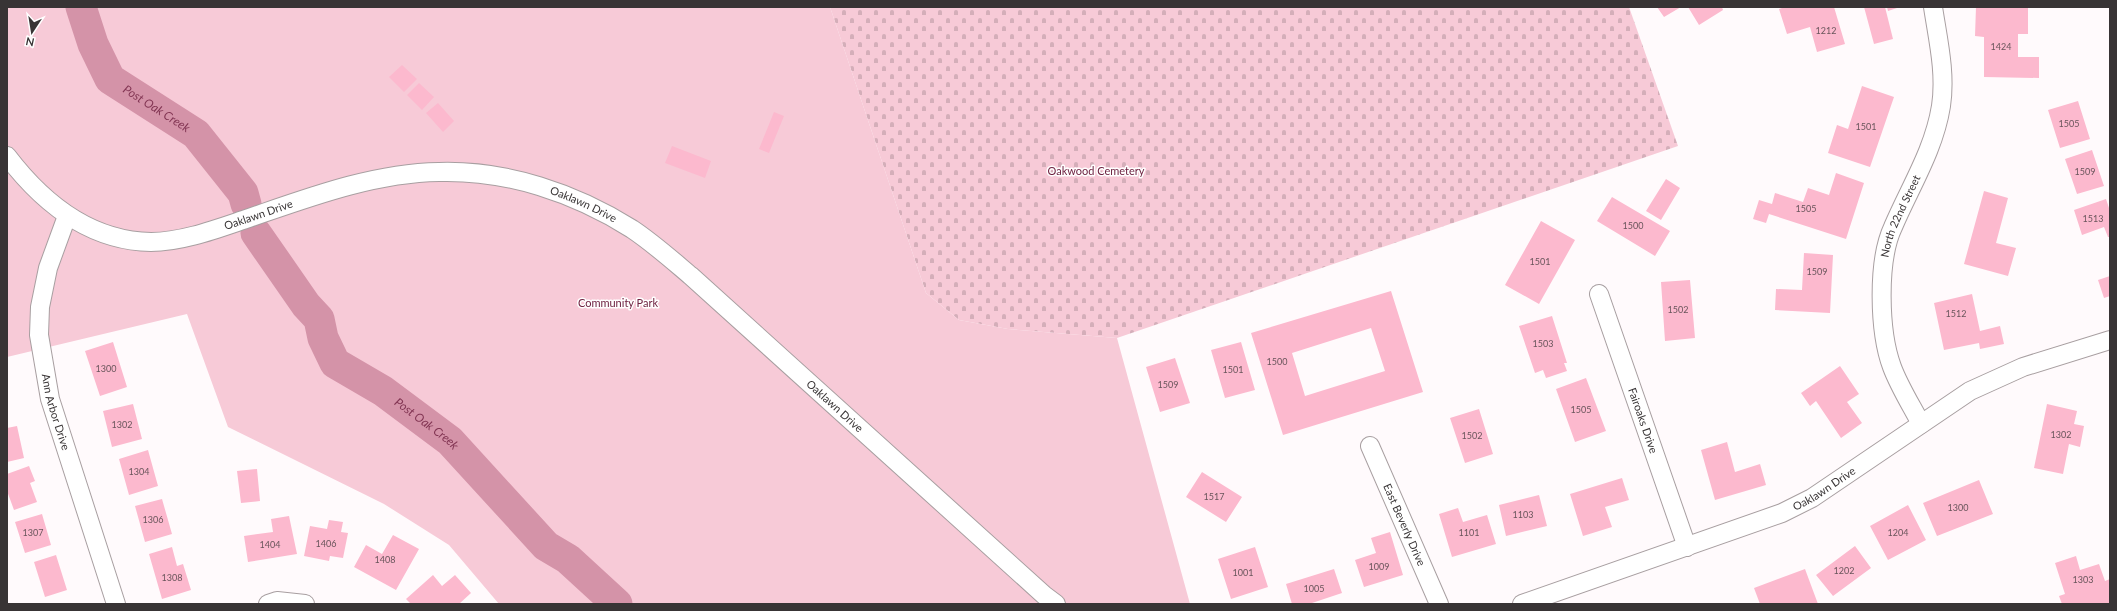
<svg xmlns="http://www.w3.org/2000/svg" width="2117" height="611" font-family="Lato,sans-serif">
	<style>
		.cemetery { fill: url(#cemetery-stones) }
		.park { fill: #f7cad7 }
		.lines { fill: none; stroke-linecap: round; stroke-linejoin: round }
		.river { stroke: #d493a8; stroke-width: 31 }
		.building { fill: #fcb9ce; fill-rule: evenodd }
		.minor-casing { stroke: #a89fa1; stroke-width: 20 }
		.minor { stroke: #fff; stroke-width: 18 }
		.labels { text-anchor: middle; stroke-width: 3; stroke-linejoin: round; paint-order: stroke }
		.number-label { font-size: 9px; fill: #69555b }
		.park-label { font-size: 11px; fill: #6e2241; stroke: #fff }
		.street-label { font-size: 11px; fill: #383435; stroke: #fff }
		.water-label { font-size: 12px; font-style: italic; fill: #833654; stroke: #fff }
	</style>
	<defs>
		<pattern id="cemetery-stones" width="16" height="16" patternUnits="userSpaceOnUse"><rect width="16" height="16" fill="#f7cad7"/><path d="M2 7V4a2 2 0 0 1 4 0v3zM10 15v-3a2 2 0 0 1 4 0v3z" fill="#d4aeb9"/></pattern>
	</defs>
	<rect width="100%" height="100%" fill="#fffafc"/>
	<!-- cemetery -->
	<path class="cemetery" d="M830 7H1629L1678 146 1117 338 1008 329 959 320 926 293Z"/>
	<!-- park -->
	<path class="park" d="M7 7H830L926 293 959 320 1008 329 1117 338 1190 604H499L449 545 384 504 228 427 187 314 7 357Z"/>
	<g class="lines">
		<!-- river -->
		<g class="river">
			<path id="s1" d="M81 7 93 44 110 79 196 134 243 193 246 204"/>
			<path id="s2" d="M256 233 306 305 319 319 323 338 335 363 383 391 450 441 546 546 568 559 617 604"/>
		</g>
	</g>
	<!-- building -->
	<path class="building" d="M1657 7H1681L1664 17Z
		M1688 7H1722L1723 10 1699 25Z
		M1785 7H1834L1845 44 1817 52 1810 27 1787 34 1779 9Z
		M1864 7H1885L1893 39 1874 44Z
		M1887 7H1900L1888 11Z
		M1976 7 2028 8V34H2018V57H2039V78L1984 77V37L1975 36Z
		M402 65 417 79 404 92 389 77Z
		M419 83 434 97 422 110 407 95Z
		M1862 86 1894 97 1870 167 1828 153 1837 125 1848 129Z
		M2078 101 2090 139 2060 148 2048 110Z
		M438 103 454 121 443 132 426 113Z
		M774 112 784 116 769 153 759 149Z
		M672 146 711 161 705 178 665 163Z
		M2092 150 2104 186 2077 194 2065 159Z
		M1836 173 1864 183 1846 239 1769 214 1766 223 1753 219 1759 200 1772 204 1775 193 1803 202 1808 188 1829 195Z
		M1666 179 1680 188 1661 220 1646 211Z
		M1984 191 2008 198 1996 243 2016 248 2008 276 1964 264Z
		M1612 197 1670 231 1655 256 1597 221Z
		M2106 199 2110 211V237H2108L2104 227 2082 235 2074 210Z
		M1541 221 1575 240 1539 304 1505 285Z
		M1804 253 1833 255 1830 313 1775 310 1776 289 1802 290Z
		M2110 276V296L2104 298 2098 280Z
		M1690 280 1695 338 1665 341 1661 282Z
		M1391 291 1423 392 1283 435 1251 333ZM1371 328 1385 371 1305 396 1292 353Z
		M1972 294 1980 331 2000 326 2004 344 1980 349 1979 343 1944 350 1934 303Z
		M1552 316 1567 363H1564L1567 371 1546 378 1543 370 1535 373 1519 326Z
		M113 342 127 387 100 396 85 351Z
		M1241 342 1255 390 1225 398 1211 350Z
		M1175 358 1190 403 1160 412 1146 367Z
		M1840 366 1859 394 1847 402 1862 423 1841 438 1816 401 1810 406 1801 393Z
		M1586 378 1606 431 1575 442 1556 389Z
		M133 404 142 439 112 447 103 411Z
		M2047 404 2077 411 2074 424 2084 426 2080 447 2069 444 2063 474 2034 468Z
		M1479 409 1493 454 1465 463 1450 418Z
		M17 426 24 458 7 462V428Z
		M1727 442 1735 472 1760 464 1766 485 1715 500 1701 450Z
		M148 450 158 486 129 495 119 459Z
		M29 466 35 481 30 483 37 502 14 510 7 491V474Z
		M257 469 260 501 241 503 237 471Z
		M1202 472 1242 497 1226 522 1186 497Z
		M1622 478 1629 500 1605 507 1612 527 1583 536 1570 494Z
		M1979 480 1993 514 1937 536 1923 503Z
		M1539 495 1547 526 1506 536 1499 505Z
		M162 499 172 534 145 542 135 506Z
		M1908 505 1926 540 1888 560 1870 526Z
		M1458 508 1463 522 1487 515 1496 544 1452 557 1439 514Z
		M42 514 51 545 25 553 15 522Z
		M289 516 297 554 248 562 244 536 273 532 271 519Z
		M329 520 343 522 341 532 348 533 343 558 330 556 329 561 304 556 310 526 327 529Z
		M1390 532 1403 575 1364 587 1355 560 1376 553 1371 538Z
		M393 535 419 549 396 590 354 567 366 545 382 554Z
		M1855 546 1871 568 1833 596 1816 575Z
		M172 547 177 566 183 564 191 590 162 599 149 554Z
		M1255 547 1268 587 1231 599 1218 559Z
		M56 555 67 590 45 597 34 562Z
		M2076 556 2080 570 2099 564 2105 581 2110 579V604H2062L2059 596 2065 594 2055 563Z
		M1334 569 1342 593 1309 604H1292L1286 584Z
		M1805 569 1818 604H1760L1754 588Z
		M433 575 442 586 455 575 471 593 459 604H411L406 599Z"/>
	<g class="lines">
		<!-- minor casing -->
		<g class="minor-casing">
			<g id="minor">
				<path id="s3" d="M7 156C42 202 89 241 151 242 183 242 219 228 249 218 310 197 374 173 439 172 507 170 575 193 632 229 653 243 672 260 691 276L1044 595 1056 604"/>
				<path id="s4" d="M67 216 48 268 40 307 39 335 50 399 116 604"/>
				<path id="s5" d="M1599 294 1687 547"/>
				<path id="s6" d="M1921 424C1911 405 1899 386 1892 367 1879 332 1877 261 1893 227 1910 187 1934 150 1941 106 1946 73 1938 40 1933 7"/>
				<path id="s7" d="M1370 446 1439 604"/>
				<path d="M268 604 277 601 305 604"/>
				<path id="s8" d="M1522 604 1782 513 1812 498 1970 391 2023 367 2110 340"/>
			</g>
		</g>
		<!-- minor -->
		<use href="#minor" class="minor"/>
	</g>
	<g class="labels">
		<!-- number labels -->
		<g class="number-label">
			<text x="1826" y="34">1212</text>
			<text x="2001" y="50">1424</text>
			<text x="2069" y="127">1505</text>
			<text x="1866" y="130">1501</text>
			<text x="2085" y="175">1509</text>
			<text x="1806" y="212">1505</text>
			<text x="2093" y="222">1513</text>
			<text x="1633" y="229">1500</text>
			<text x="1540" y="265">1501</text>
			<text x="1817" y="275">1509</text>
			<text x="1678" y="313">1502</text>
			<text x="1956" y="317">1512</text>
			<text x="1543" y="347">1503</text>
			<text x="1277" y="365">1500</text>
			<text x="106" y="372">1300</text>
			<text x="1233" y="373">1501</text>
			<text x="1168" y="388">1509</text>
			<text x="1581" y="413">1505</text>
			<text x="122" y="428">1302</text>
			<text x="2061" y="438">1302</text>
			<text x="1472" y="439">1502</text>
			<text x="139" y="475">1304</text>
			<text x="1214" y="500">1517</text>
			<text x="1958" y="511">1300</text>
			<text x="1523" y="518">1103</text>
			<text x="153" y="523">1306</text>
			<text x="33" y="536">1307</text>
			<text x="1469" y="536">1101</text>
			<text x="1898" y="536">1204</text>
			<text x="326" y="547">1406</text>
			<text x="270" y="548">1404</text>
			<text x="385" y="563">1408</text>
			<text x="1379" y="570">1009</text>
			<text x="1844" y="574">1202</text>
			<text x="1243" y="576">1001</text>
			<text x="172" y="581">1308</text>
			<text x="2083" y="583">1303</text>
			<text x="1314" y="592">1005</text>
		</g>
		<!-- park labels -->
		<g class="park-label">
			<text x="1096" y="175">Oakwood Cemetery</text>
			<text x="618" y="307">Community Park</text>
		</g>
		<!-- street labels -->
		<g class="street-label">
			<text dy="4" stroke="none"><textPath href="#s3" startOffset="621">Oaklawn Drive</textPath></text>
			<text dy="4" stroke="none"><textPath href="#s3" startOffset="285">Oaklawn Drive</textPath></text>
			<text dy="4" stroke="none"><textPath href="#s6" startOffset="219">North 22nd Street</textPath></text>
			<text dy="4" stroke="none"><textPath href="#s3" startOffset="945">Oaklawn Drive</textPath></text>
			<text dy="4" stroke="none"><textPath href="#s4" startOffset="202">Ann Arbor Drive</textPath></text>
			<text dy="4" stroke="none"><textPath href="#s5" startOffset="134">Fairoaks Drive</textPath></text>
			<text dy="4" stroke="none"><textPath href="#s8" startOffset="324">Oaklawn Drive</textPath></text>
			<text dy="4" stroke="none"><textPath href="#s7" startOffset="86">East Beverly Drive</textPath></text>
		</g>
		<!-- water labels -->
		<g class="water-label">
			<text dy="4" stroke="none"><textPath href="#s1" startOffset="133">Post Oak Creek</textPath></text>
			<text dy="4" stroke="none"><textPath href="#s2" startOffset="264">Post Oak Creek</textPath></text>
		</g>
	</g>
	<!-- border -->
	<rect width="2117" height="611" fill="none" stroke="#383435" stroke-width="16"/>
	<!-- north arrow -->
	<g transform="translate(32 32) rotate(192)" stroke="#ffffff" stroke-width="3" paint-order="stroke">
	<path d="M0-3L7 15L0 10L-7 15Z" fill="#383435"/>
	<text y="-6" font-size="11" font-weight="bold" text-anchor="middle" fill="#383435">N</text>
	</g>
</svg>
